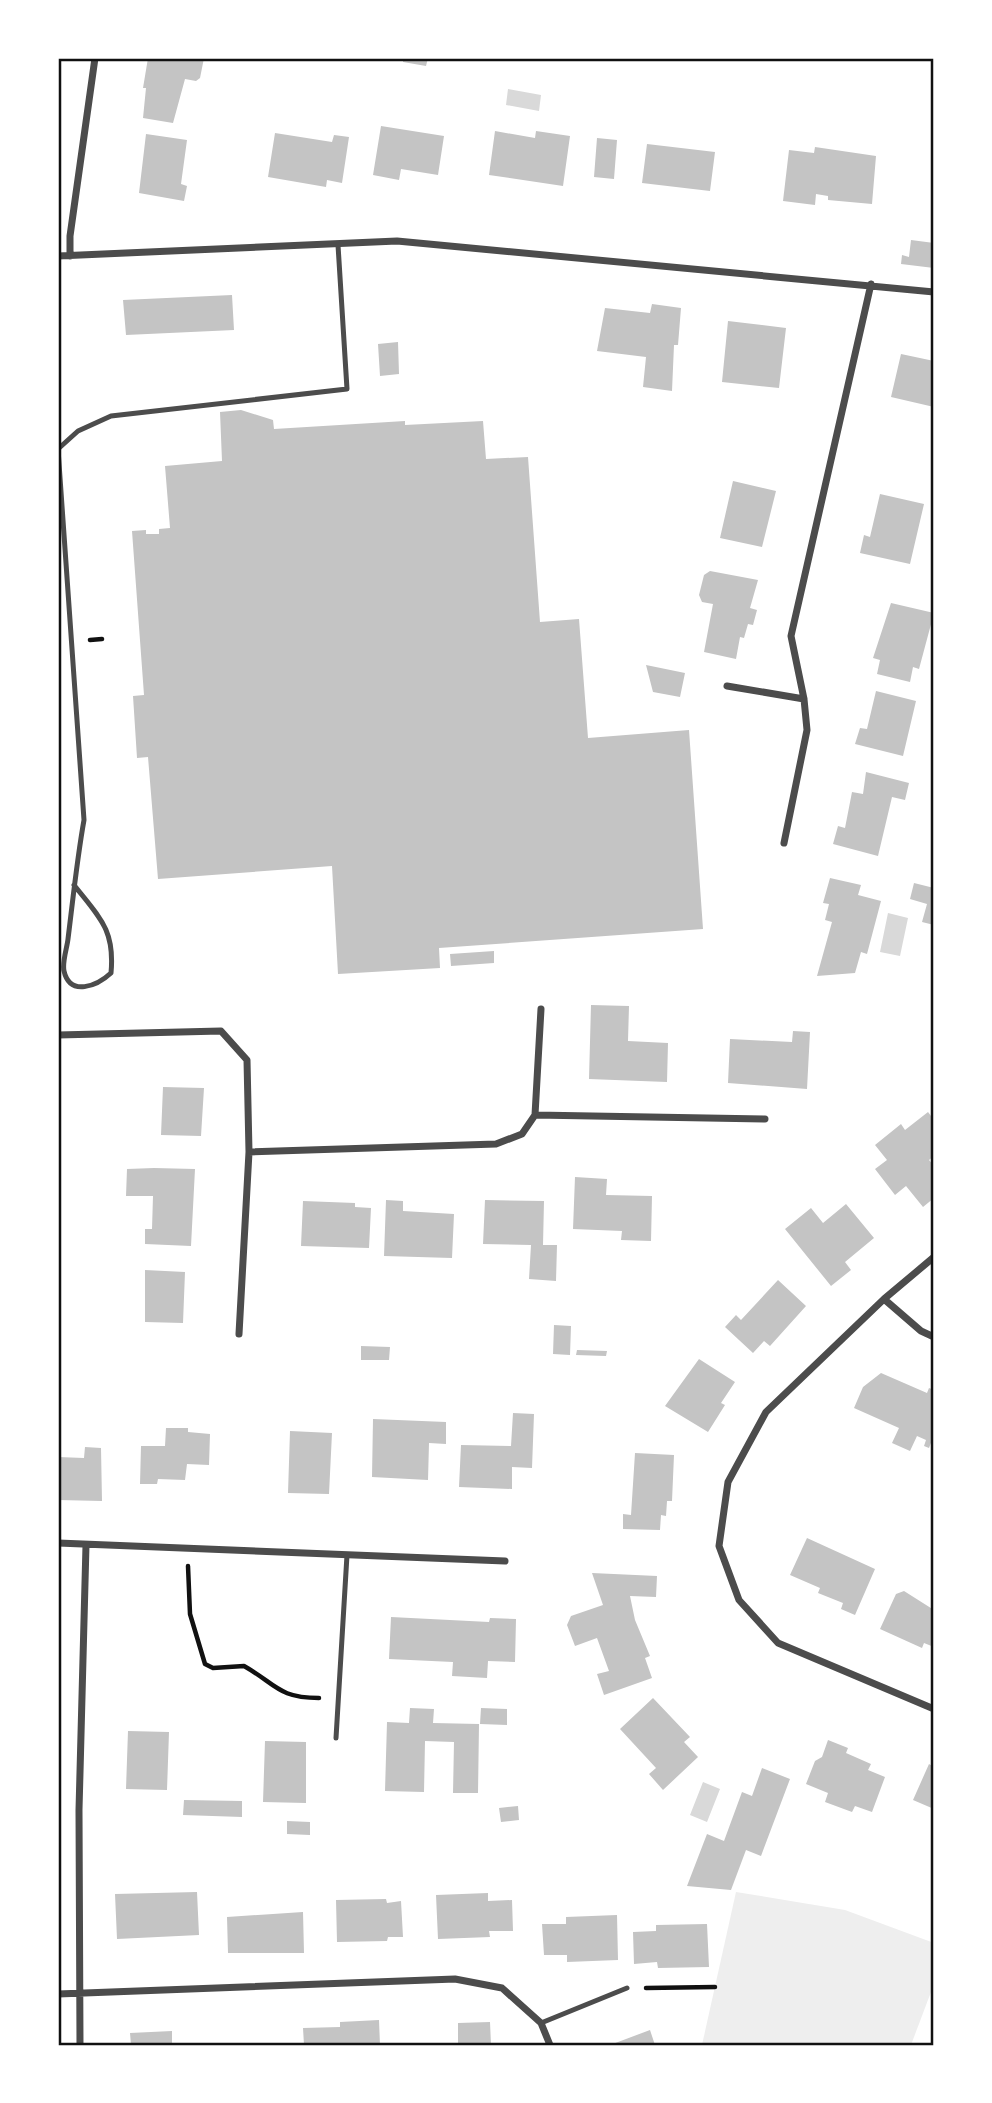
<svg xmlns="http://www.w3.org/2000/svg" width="992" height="2103" font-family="Roboto,sans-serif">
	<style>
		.green { fill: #eee }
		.water { fill: #d9d9d9 }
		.building { fill: #c4c4c4 }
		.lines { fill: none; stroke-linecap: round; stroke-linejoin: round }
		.path { stroke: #111; stroke-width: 4.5 }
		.service { stroke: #4c4c4c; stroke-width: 5 }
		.minor { stroke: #4c4c4c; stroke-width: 7 }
		.neatline { fill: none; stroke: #111; stroke-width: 2.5 }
	</style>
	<rect width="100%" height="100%" fill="#fff"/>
	<!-- green -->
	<path class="green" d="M736 1892 845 1910 934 1943V1984L911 2045H702Z"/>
	<!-- water -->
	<path class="water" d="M508 89 541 95 539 111 506 105Z
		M888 913 908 918 900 956 880 952Z
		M703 1782 720 1789 707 1822 690 1815Z"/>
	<!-- building -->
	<path class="building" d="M148 58H204L200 78 196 81 185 79 173 123 143 118 146 88H143Z
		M403 58H428L426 66 403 62Z
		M381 126 444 136 438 175 401 169 399 180 373 175Z
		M495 131 535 138 536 131 570 136 563 186 489 175Z
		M275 133 332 142 334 135 349 137 342 183 327 180 326 187 268 177Z
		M146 134 187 140 181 184 187 186 184 201 139 193Z
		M597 138 617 140 614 179 594 177Z
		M647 144 715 152 710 191 642 183Z
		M815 147 876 156 872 204 828 200V196L816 194 815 205 783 201 789 150 814 153Z
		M911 240 934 243V268L901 264 902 255 909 257Z
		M232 295 234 330 126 335 123 300Z
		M652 304 681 308 678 345H674L672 391 643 387 646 357 597 351 605 308 650 313Z
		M728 321 786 328 779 388 722 382Z
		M398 342 399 374 380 376 378 344Z
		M901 354 934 361V407L891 397Z
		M241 410 273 420 274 429 405 421V425L483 421 486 459 528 457 540 622 579 619 588 738 689 730 703 929 439 948 440 968 338 974 332 866 158 879 148 757 137 758 133 696 144 695 132 531 146 530V534H159V529L170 528 165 466 222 461 220 412Z
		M733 481 776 491 762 547 720 538Z
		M880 494 924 504 910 564 860 553 864 535 870 537Z
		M710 571 758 580 750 608 757 610 753 625 748 624 744 638 740 637 736 659 704 652 713 604 702 602 699 595 704 575Z
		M891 603 934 613 919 669 913 667 910 682 877 674 880 660 873 658Z
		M646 665 685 673 680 697 653 692Z
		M876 691 916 701 903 756 855 744 860 728 867 729Z
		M866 772 909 783 905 800 892 797 878 856 833 844 838 826 845 828 852 792 863 794Z
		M830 878 861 885 858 895 881 901 867 954 861 952 855 973 817 976 832 922 825 920 829 904 823 903Z
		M914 883 934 888V925L922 922 927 904 910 899Z
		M494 951V963L451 966 450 954Z
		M591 1005 629 1006 628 1041 668 1043 667 1082 589 1079Z
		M793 1031 810 1032 807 1089 728 1083 730 1039 792 1042Z
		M163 1087 204 1088 201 1136 161 1135Z
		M928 1112 934 1120V1156L929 1160 934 1166V1198L923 1207 906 1186 895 1195 875 1169 887 1160 875 1145 901 1124 905 1130Z
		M154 1168 195 1169 191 1246 145 1244V1229H152L153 1196H126L127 1169Z
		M575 1177 607 1179 606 1195 652 1196 651 1241 621 1240 622 1231 573 1229Z
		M386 1200 403 1201V1211L454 1214 452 1258 384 1256Z
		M485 1200 544 1201 543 1245H557L556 1281 529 1279 531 1245 483 1244Z
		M303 1201 355 1203V1207L371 1208 369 1248 301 1246Z
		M846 1204 874 1238 845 1262 851 1270 831 1286 785 1229 811 1208 823 1223Z
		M145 1270 185 1272 183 1323 145 1322Z
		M778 1280 806 1306 770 1346 764 1341 753 1353 725 1327 736 1315 741 1320Z
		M554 1325 571 1326 570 1355 553 1354Z
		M361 1346 390 1347 389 1360H361Z
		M577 1350 607 1351 606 1356 576 1355Z
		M699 1359 735 1382 721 1403 725 1405 708 1432 665 1406Z
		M881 1373 927 1393 929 1388 934 1390V1435L929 1448 924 1446 926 1440 917 1436 910 1451 892 1443 899 1428 854 1408 863 1387Z
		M513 1413 534 1414 532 1468 512 1467V1489L459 1487 461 1445 511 1446Z
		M373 1419 446 1422V1444L429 1443 428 1480 372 1477Z
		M166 1428H188V1432L210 1434 209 1465 187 1464 185 1480 158 1479 157 1484H140L141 1446H165Z
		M290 1431 332 1433 329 1494 288 1493Z
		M85 1447 101 1448 102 1501 58 1500V1457L84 1458Z
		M635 1453 674 1455 672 1501H667L666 1516 661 1515 660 1530 623 1529V1514L631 1515Z
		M807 1538 875 1569 855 1615 841 1609 843 1603 818 1593 820 1588 790 1575Z
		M592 1573 657 1576 656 1597 630 1596 635 1620 650 1656 645 1658 652 1678 604 1695 597 1674 609 1671 597 1638 575 1646 567 1625 571 1616 603 1605Z
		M904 1591 934 1610V1647L924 1643 922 1648 880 1629 896 1594Z
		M391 1617 489 1622 490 1618 516 1619 515 1662 488 1661 487 1678 452 1676 453 1662 389 1659Z
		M653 1698 690 1737 684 1742 698 1757 663 1790 649 1774 656 1768 620 1729Z
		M410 1708 434 1709 433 1723 479 1724 478 1793H453L454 1742 425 1741 424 1792 385 1791 387 1722 409 1723Z
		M481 1708 507 1709V1725L480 1724Z
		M128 1731 169 1732 167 1790 126 1789Z
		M828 1740 848 1748 846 1753 871 1764 868 1770 885 1777 872 1812 855 1806 852 1812 825 1802 828 1793 806 1784 815 1761 822 1757Z
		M265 1741 306 1742V1803L263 1802Z
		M929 1764 934 1767V1809L913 1800Z
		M762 1768 790 1779 761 1856 746 1850 731 1890 687 1886 707 1834 724 1841 742 1792 752 1796Z
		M184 1800 242 1801V1817L183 1815Z
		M518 1806 519 1820 501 1822 499 1808Z
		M287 1821 310 1822V1835L287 1834Z
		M197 1892 199 1935 117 1939 115 1894Z
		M488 1893V1901L512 1900 513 1931H489L490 1937 438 1939 436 1895Z
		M386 1899 387 1903 401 1901 403 1937H388L387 1941 337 1942 336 1900Z
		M303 1912 304 1953H228L227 1917Z
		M617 1915 618 1960 567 1962V1955H544L542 1924H566V1917Z
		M707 1924 709 1967 658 1968 657 1962 634 1964 633 1932 656 1931V1925Z
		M379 2020 380 2045H304L303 2028 340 2027V2022Z
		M490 2022 491 2045H458V2023Z
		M650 2030 655 2045H610Z
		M172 2031V2045H131L130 2033Z"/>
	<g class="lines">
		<!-- path -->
		<path class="path" d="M90 640 102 639
			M188 1566 190 1614 205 1664 213 1668 244 1666C276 1684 278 1698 319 1698
			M646 1988 715 1987"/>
		<!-- service -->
		<path class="service" d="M74 885C100 918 115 930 111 973 97 986 70 997 64 971 62 962 67 948 68 939 73 899 77 859 84 820L58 449 78 431 111 416 347 389 338 245
			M336 1738 347 1555
			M541 2023 627 1988"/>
		<!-- minor -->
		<path class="minor" d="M58 256 397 241 934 292
			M70 256V236L95 58
			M727 686 804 699
			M784 843 807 730 804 699 791 636 871 284
			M58 1035 221 1031 247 1060 249 1152 496 1144 522 1134 535 1115 541 1009
			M535 1115 765 1119
			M934 1257 884 1299 766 1412 728 1482 719 1546 739 1600 778 1643 934 1709
			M884 1299 921 1331 934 1337
			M239 1334 249 1152
			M58 1543 505 1561
			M58 1994 455 1979 502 1988 541 2023 550 2045
			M80 2045 79 1810 86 1545"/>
	</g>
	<!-- border -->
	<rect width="992" height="2103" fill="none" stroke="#ffffff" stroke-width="119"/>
	<rect x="60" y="60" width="872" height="1984" class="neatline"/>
</svg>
